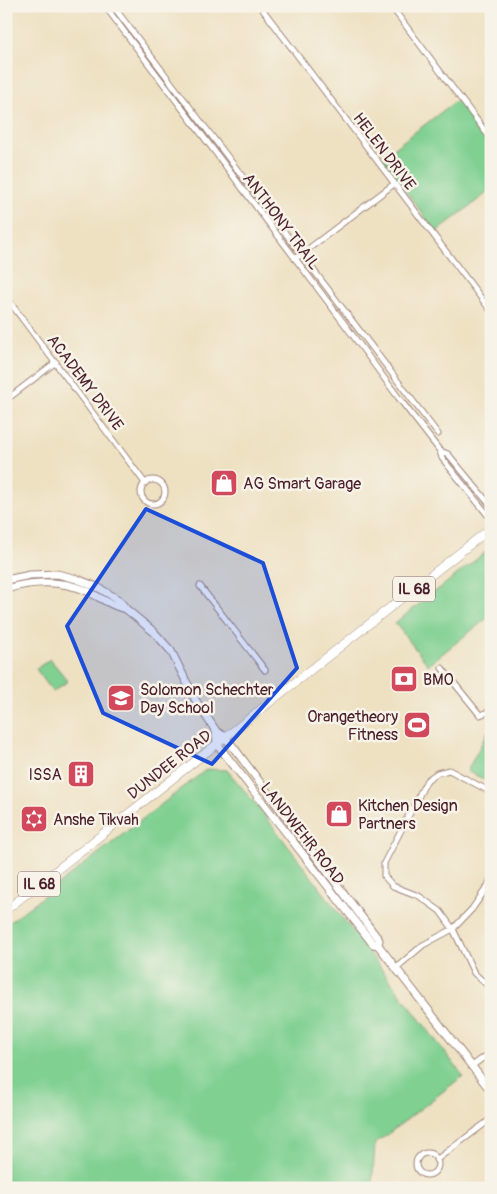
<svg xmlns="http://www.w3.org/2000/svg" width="497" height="1194" font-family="Pangolin,sans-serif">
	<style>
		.green { fill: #7fd091; stroke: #64785e }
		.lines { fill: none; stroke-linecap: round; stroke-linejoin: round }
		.street-casing { stroke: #9c8076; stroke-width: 7 }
		.secondary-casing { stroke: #9c8076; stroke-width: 9 }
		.primary-casing { stroke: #9c8076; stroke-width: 9 }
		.street { stroke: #fff; stroke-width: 5 }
		.secondary { stroke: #fff; stroke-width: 7 }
		.primary { stroke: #fff; stroke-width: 8 }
		.marked { fill: #1d4ed8; fill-opacity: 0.2; stroke: #1d4ed8; stroke-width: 4; stroke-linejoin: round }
		.labels { text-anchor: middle; stroke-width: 5; stroke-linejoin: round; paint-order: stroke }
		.shield { fill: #f7f3e8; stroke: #7e5f64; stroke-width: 1 }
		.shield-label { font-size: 15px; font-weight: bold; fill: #4a1f2b }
		.street-label { font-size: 16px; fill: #4a1f2b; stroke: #f7f3e8 }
		.poi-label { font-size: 16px; fill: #4a1f2b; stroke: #f7f3e8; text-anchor: start }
	</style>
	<rect width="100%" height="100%" fill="#f7f3e8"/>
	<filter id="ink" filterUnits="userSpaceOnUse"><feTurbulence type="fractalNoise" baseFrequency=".02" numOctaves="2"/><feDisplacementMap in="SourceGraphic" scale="10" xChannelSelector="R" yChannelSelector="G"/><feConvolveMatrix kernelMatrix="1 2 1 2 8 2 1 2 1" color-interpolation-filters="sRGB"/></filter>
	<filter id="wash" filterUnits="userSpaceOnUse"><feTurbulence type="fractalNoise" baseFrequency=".0096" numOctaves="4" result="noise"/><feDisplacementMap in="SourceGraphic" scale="20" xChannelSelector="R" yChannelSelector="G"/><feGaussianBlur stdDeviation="1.12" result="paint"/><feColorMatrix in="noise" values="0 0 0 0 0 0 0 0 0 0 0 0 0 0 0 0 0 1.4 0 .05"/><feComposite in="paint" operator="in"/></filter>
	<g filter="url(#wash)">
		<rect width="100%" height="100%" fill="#eee1c2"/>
		<!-- green -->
		<path class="green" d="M457 100 491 144V190L436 232 381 158Z
			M491 548V615L428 665 395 623Z
			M50 659 68 681 53 692 36 669Z
			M491 726V783L467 771Z
			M207 769 227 770 259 808 463 1076 375 1144 372 1186 373 1188H6V925Z"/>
	</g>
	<g filter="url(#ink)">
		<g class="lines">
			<!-- street casing -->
			<g class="street-casing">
				<path id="street" d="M105 6 343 322 398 397 440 451
					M113 6 438 434
					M260 6 491 311
					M391 6 491 139
					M295 259 394 184
					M6 297 145 483
					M6 400 56 362
					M141 492a12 12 0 1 1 24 0a12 12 0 1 1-24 0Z
					M491 506 448 454 440 451 442 458 491 519
					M200 586 265 670
					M442 668 480 715 491 711
					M491 792 449 770 437 773 427 780 384 863V876L393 886 419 896 440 911 453 929 474 973 486 984 491 982
					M396 968 423 945 453 929 472 909 488 886 491 878
					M472 1066 491 1052
					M416 1164a11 11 0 1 1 22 0a11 11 0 1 1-22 0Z
					M436 1160 491 1119"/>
			</g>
			<!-- secondary casing -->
			<g class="secondary-casing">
				<path id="secondary" d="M6 580 30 575 57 574 77 579 99 588 119 600 126 609 154 632 171 651 196 701 216 731 225 737 234 748 379 940 378 945 373 944 217 744 216 731
					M6 589C33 581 61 580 87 591 102 598 110 606 126 609
					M378 945 491 1091"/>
			</g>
			<!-- primary casing -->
			<g class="primary-casing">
				<path id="primary" d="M6 910 491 528"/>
			</g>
			<!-- street -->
			<use href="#street" class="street"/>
			<!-- secondary -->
			<use href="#secondary" class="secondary"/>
			<!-- primary -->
			<use href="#primary" class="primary"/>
		</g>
	</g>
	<!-- marked area -->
	<path class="marked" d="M146 509 263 563 297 668 212 764 103 713 67 626Z"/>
	<!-- icons -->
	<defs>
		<g id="shop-square" transform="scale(1.4375)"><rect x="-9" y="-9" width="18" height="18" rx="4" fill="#d1495b" stroke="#f7f3e8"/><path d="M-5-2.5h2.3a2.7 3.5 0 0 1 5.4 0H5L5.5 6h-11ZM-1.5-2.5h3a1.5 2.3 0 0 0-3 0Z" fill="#fff"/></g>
		<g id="bank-square" transform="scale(1.4375)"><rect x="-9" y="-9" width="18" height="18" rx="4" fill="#d1495b" stroke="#f7f3e8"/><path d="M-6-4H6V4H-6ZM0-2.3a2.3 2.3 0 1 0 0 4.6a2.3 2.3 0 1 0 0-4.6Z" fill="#fff"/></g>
		<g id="school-square" transform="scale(1.4375)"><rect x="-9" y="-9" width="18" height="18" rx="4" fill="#d1495b" stroke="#f7f3e8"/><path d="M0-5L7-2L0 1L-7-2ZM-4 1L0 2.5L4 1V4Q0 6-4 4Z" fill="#fff"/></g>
		<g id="stadium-square" transform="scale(1.4375)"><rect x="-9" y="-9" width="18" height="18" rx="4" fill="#d1495b" stroke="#f7f3e8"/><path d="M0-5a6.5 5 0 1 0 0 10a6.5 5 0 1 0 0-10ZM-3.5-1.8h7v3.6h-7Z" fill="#fff"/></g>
		<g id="building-square" transform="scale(1.4375)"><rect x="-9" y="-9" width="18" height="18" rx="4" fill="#d1495b" stroke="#f7f3e8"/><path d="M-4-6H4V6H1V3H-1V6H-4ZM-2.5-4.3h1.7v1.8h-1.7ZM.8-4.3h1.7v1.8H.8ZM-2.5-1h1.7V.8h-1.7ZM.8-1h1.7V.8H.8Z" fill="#fff"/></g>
		<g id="synagogue-square" transform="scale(1.4375)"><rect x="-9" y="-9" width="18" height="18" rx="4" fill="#d1495b" stroke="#f7f3e8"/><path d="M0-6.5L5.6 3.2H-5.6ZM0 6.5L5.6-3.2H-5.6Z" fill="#fff"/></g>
	</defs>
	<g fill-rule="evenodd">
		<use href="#shop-square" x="224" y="483"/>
		<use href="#bank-square" x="404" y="679"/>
		<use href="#school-square" x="121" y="698"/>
		<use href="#stadium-square" x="417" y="725"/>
		<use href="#building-square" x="81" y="774"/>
		<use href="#shop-square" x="339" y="814"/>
		<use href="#synagogue-square" x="34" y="819"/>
	</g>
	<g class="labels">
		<!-- shield labels -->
		<g class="shield">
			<rect x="393" y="576.5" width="42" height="25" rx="4"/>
			<rect x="18" y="871.5" width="42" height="25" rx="4"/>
		</g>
		<g class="shield-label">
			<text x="414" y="594">IL 68</text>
			<text x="39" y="889">IL 68</text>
		</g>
		<!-- street labels -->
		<g class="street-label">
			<text transform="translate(385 151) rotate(53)" y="6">HELEN DRIVE</text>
			<text transform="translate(282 221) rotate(53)" y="6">ANTHONY TRAIL</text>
			<text transform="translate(86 382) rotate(53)" y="6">ACADEMY DRIVE</text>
			<text transform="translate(169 764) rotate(-38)" y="6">DUNDEE ROAD</text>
			<text transform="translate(303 833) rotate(52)" y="6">LANDWEHR ROAD</text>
		</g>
		<!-- poi labels -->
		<g class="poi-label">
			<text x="243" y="489">AG Smart Garage</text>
			<text x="423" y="685">BMO</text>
			<text x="140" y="695">Solomon Schechter<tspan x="140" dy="18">Day School</tspan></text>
			<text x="398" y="722" text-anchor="end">Orangetheory<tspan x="398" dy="18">Fitness</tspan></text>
			<text x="62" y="780" text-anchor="end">ISSA</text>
			<text x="358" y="811">Kitchen Design<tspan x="358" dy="18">Partners</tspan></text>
			<text x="53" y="825">Anshe Tikvah</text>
		</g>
	</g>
	<!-- margin -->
	<rect width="497" height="1194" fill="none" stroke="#f7f3e8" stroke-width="25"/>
</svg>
